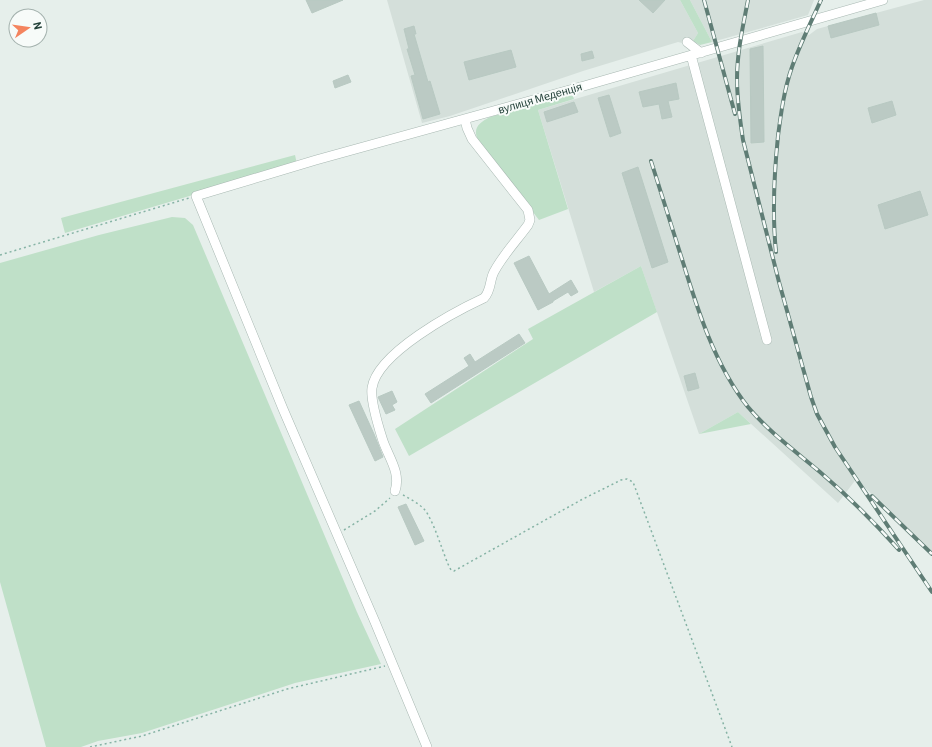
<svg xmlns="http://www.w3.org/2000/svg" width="932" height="747" font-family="Barlow,sans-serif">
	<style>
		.built { fill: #d4dfda }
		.green { fill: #bfe0c8 }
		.building { fill: #bbcac4; stroke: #b8c9c2 }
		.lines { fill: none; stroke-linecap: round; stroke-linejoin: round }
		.minor-casing { stroke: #a8b8b2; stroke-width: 10 }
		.path { stroke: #86b3a5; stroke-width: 1.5; stroke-dasharray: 2 3; stroke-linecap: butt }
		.minor { stroke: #fff; stroke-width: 9 }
		.rail-casing { stroke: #5f7d75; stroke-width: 4 }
		.rail { stroke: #f7fbf9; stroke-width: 2.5; stroke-dasharray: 8; stroke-linecap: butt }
		.labels { text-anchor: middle; stroke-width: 4; stroke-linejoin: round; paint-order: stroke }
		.street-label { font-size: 11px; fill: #24423a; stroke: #f7fbf9 }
	</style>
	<rect width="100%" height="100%" fill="#e6efeb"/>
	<!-- built -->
	<path class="built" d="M387 0H680L698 33 693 41 682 43 678 42 583 71 450 116 422 123Z
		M690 0H814L808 15 712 42Z
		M924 0H932V552L860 483 857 478 838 503 738 412 699 434 641 266 594 292 538 110 802 32 809 35 817 29Z"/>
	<!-- green -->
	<path class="green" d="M680 0H690L712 42 700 45 693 41 698 33Z
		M568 95 573 96 574 99 538 110 568 209 539 220 478 140C472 128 480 122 490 117Z
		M295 155 297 164 65 233 61 218Z
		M172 217 185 218 193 225 357 612 381 664 295 683 142 733 98 741 81 747H46L0 582V263L99 235Z
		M641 266 657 312 409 456 395 429 533 339 528 329Z
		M738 412 751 424 699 434Z"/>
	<!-- building -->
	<path class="building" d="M306 0H343L312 13Z
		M639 0H665L653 13Z
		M876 13 879 25 831 38 828 26Z
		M414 26 416 34H414L428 82 430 81 440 114 423 119 411 76 415 75 407 49H409L404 29Z
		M763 46 764 142 751 143 750 49Z
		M511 50 516 67 469 80 464 62Z
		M592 51 594 58 582 61 581 54Z
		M348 75 351 82 335 88 333 81Z
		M676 83 679 99 668 101 672 117 662 119 659 104 643 107 639 92Z
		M609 95 621 133 610 137 598 98Z
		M892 101 896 115 872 123 868 108Z
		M574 102 578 112 547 122 544 112Z
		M638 167 668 262 652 268 622 173Z
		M920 191 928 215 885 229 878 205Z
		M529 256 549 294 571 280 578 292 571 296 568 292 553 301V302L538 310 514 263Z
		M519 334 525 343 431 403 425 394 469 366 464 358 470 354 475 362Z
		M695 373 699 388 688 391 684 376Z
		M392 391 397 402 392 405 395 410 386 414 378 397Z
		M359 401 374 434 383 457 375 461 349 405Z
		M406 504 424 541 415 545 398 507Z"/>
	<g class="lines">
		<!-- minor casing -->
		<g class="minor-casing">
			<path id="minor" d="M687 42 701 53
				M691 55 767 340
				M395 491C401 473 389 458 383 441 379 428 370 401 372 388 377 353 454 312 484 298 492 290 489 279 495 270 504 254 517 240 528 225L530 220 528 210 472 139 467 128 465 119
				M427 747 375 622 283 409 196 196 316 160 584 86 883 0"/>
		</g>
		<!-- path -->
		<path class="path" d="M0 255 189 198
			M403 495C410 499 418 503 424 509 433 519 442 550 448 564L451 570 454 571 581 500 621 480 627 479 633 482 732 747
			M344 530 375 511 390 498
			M90 747 142 736 287 689 385 666"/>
		<!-- minor -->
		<use href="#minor" class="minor"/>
		<!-- rail casing -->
		<g class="rail-casing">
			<path id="rail" d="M704 0 735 114
				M748 0C743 26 737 52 737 79 737 100 740 120 743 140L779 282 811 397 817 414 835 447 932 592
				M651 161C661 193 671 224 681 256 697 308 714 364 748 407 769 432 795 451 820 472 848 496 874 522 899 550
				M776 252C772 213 774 175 778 136 781 113 784 90 792 67 800 44 811 22 821 0
				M872 496 932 554"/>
		</g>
		<!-- rail -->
		<use href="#rail" class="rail"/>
	</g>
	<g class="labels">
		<!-- street labels -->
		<g class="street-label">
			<text transform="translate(540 98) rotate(-16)" y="4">вулиця Меденція</text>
		</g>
	</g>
	<!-- north arrow -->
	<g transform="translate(28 28) rotate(77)"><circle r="19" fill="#f7fbf9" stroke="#a3b1ad"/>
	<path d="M0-3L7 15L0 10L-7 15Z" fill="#f4845f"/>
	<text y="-6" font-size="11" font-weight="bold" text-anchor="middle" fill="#24423a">N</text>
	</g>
</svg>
